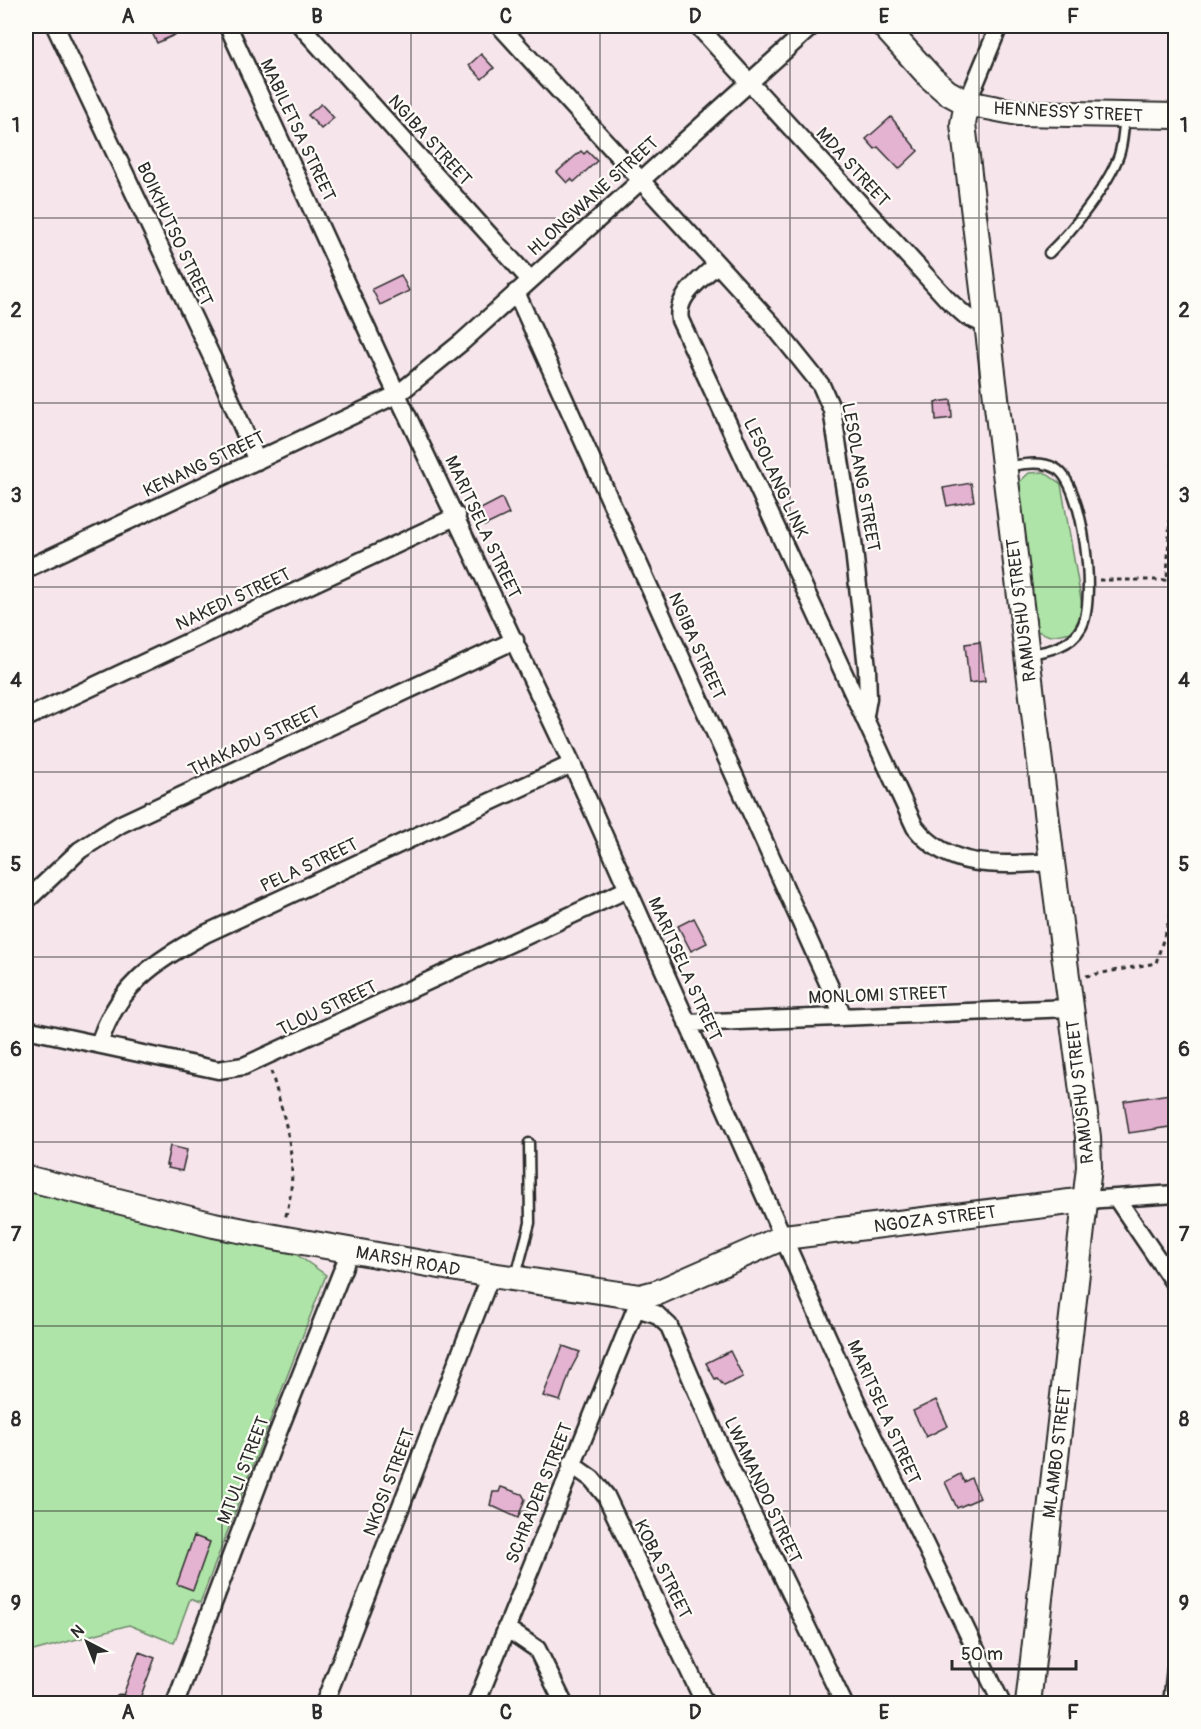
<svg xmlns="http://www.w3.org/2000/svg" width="1201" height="1729" font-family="Pangolin,sans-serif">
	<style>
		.green { fill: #aee4a7; stroke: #6c8869; stroke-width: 1.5 }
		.building { fill: #e5b3d2; stroke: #2b2b2b; stroke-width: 1.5 }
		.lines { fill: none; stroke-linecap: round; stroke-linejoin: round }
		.lane-casing { stroke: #2b2b2b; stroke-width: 13 }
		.street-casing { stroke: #2b2b2b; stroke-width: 21 }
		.secondary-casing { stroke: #2b2b2b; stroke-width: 28 }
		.path { stroke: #2b2b2b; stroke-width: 3; stroke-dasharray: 4.5 4.5; stroke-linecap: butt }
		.lane { stroke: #fdfcf7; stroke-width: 8 }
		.street { stroke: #fdfcf7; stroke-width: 16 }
		.secondary { stroke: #fdfcf7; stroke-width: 24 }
		.grid { fill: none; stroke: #2b2b2b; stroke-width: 1.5; stroke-opacity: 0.55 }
		.labels { text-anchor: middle; stroke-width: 4.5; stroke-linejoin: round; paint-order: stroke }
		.street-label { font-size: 18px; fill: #2b2b2b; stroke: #fdfcf7 }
		.neatline { fill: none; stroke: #2b2b2b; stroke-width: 2 }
		.grid-label { font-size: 20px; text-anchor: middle; font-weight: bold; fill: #2b2b2b }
	</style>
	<rect width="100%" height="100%" fill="#f6e6ec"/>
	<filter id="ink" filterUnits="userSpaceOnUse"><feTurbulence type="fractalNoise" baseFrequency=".0167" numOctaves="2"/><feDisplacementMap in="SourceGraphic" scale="12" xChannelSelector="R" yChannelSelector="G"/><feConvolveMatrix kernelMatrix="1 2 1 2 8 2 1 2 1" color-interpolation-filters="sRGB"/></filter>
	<g filter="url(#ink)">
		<!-- green -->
		<path class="green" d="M1044 472 1061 484 1083 611 1072 632 1050 636 1034 630 1016 485 1029 473Z
			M26 1192 284 1246 326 1275 200 1603 190 1599 174 1643 129 1625 26 1653Z"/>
		<!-- building -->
		<path class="building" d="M149 26H194L157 43Z
			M481 54 494 68 482 79 469 65Z
			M321 104 334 118 321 129 308 115Z
			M891 117 918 151 899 169 878 147 875 149 866 139Z
			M581 151 584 154 587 151 597 161 574 182 571 179 567 183 557 172Z
			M401 275 409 291 380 305 372 289Z
			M951 400 952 418 936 420 935 402Z
			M971 483 974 501 947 506 943 488Z
			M502 498 509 514 484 526 482 523 479 525 473 513Z
			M980 642 985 681 969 683 965 644Z
			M694 918 707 943 691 951 678 926Z
			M1176 1093V1126L1129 1133 1124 1101Z
			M170 1146 187 1150 182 1171 168 1168 169 1165H166Z
			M563 1346 580 1352 571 1369 560 1401 543 1396Z
			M730 1351 743 1377 724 1386 717 1378 715 1379 706 1363Z
			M936 1400 948 1426 926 1437 913 1411Z
			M960 1474 964 1482 971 1478 980 1498 957 1508 945 1482Z
			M501 1487 522 1494 525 1499 518 1518 490 1505 493 1492H499Z
			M194 1536 210 1542 193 1590 177 1584Z
			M139 1652 155 1658 139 1701 123 1695Z"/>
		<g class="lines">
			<!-- lane casing -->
			<g class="lane-casing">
				<path id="lane" d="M1049 253C1072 231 1109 184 1119 155 1123 143 1123 130 1125 118
					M1005 467C1020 465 1040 460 1055 468 1084 482 1097 603 1081 628 1071 646 1049 651 1030 654
					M516 1276 530 1223 529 1143
					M120 1700 123 1704"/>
			</g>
			<!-- street casing -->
			<g class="street-casing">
				<path id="street" d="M55 26 218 370 257 461
					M228 26 388 375 572 764 861 1412 1002 1704
					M301 26 530 280
					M500 26 772 324 821 385 832 410 853 541 867 668 868 698 865 715
					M698 26 948 300 966 316 986 325
					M967 103 999 26
					M716 265C701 280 675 296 680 320L915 827C949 871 1002 865 1052 862
					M516 292 843 1016
					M26 569 398 394 462 342 812 26
					M26 718 457 516
					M26 901 80 850 121 824 515 640
					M687 1023 1070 1008
					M26 1029 218 1070 244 1066 628 889
					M99 1044C118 985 153 963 205 934L572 764
					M1117 1199 1176 1286
					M1086 1200 1176 1194
					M636 1308 656 1314 669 1326 722 1451 844 1704
					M571 1464 592 1479 606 1496 705 1704
					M506 1628 537 1649 564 1704
					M175 1704 273 1445 350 1251
					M324 1704 491 1275
					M476 1704 640 1298
					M1172 1704 1176 1668"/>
			</g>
			<!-- secondary casing -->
			<g class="secondary-casing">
				<path id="secondary" d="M884 26 931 78 947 92 967 103 1018 113 1176 116
					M967 103 963 124 1052 862 1088 1137 1089 1167 1028 1704
					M26 1178 214 1225 280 1238 491 1275 640 1297 659 1292 784 1237 1086 1200"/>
			</g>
			<!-- path -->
			<path class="path" d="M1099 580H1167L1175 404
				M1086 976 1156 963 1176 897
				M271 1071C286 1124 301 1164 285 1219"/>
			<!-- lane -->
			<use href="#lane" class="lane"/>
			<!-- street -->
			<use href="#street" class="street"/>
			<!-- secondary -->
			<use href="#secondary" class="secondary"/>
		</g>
	</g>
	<!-- grid -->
	<path class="grid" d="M222 26V1704M411 26V1704M600 26V1704M790 26V1704M979 26V1704M26 218H1176M26 403H1176M26 587H1176M26 772H1176M26 957H1176M26 1142H1176M26 1326H1176M26 1511H1176"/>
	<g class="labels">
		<!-- street labels -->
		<g class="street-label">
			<text transform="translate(1068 112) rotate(3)" y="6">HENNESSY STREET</text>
			<text transform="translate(298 130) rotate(65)" y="6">MABILETSA STREET</text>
			<text transform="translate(430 140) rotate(48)" y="6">NGIBA STREET</text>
			<text transform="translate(853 167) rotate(48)" y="6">MDA STREET</text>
			<text transform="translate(593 196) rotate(-42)" y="6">HLONGWANE STREET</text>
			<text transform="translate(175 234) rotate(65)" y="6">BOIKHUTSO STREET</text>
			<text transform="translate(204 464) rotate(-25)" y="6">KENANG STREET</text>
			<text transform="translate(861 477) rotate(80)" y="6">LESOLANG STREET</text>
			<text transform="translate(776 478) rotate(65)" y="6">LESOLANG LINK</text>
			<text transform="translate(483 527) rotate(65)" y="6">MARITSELA STREET</text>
			<text transform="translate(233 599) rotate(-25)" y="6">NAKEDI STREET</text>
			<text transform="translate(1021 610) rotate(-97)" y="6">RAMUSHU STREET</text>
			<text transform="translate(697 646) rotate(66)" y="6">NGIBA STREET</text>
			<text transform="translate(254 741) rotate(-25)" y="6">THAKADU STREET</text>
			<text transform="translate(309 865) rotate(-25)" y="6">PELA STREET</text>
			<text transform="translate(685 969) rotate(66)" y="6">MARITSELA STREET</text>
			<text transform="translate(878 995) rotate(-2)" y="6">MONLOMI STREET</text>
			<text transform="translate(327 1008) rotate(-25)" y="6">TLOU STREET</text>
			<text transform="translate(1080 1092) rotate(-96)" y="6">RAMUSHU STREET</text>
			<text transform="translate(935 1219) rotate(-7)" y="6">NGOZA STREET</text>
			<text transform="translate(408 1261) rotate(10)" y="6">MARSH ROAD</text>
			<text transform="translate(884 1412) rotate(66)" y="6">MARITSELA STREET</text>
			<text transform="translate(1057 1452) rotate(-83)" y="6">MLAMBO STREET</text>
			<text transform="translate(243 1470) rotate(-69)" y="6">MTULI STREET</text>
			<text transform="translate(389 1482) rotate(-69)" y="6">NKOSI STREET</text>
			<text transform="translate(763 1490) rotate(65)" y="6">LWAMANDO STREET</text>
			<text transform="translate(539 1493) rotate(-68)" y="6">SCHRADER STREET</text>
			<text transform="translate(663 1569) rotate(64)" y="6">KOBA STREET</text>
		</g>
	</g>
	<!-- margin -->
	<rect width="1201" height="1729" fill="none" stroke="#fdfcf7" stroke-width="66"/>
	<!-- north arrow -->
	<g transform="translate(87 1642) rotate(318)" stroke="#fdfcf7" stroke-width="4.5" paint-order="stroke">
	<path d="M0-4.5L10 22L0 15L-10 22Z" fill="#2b2b2b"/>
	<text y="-9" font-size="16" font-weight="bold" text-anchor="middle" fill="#2b2b2b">N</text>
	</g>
	<!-- scale -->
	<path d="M952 1660v9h124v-9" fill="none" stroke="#2b2b2b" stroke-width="3"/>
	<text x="961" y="1660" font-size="18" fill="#2b2b2b" stroke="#fdfcf7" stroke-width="4.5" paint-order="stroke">50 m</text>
	<rect x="33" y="33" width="1135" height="1663" class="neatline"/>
	<g class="grid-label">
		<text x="128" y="23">A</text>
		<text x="317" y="23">B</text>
		<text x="506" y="23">C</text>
		<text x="695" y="23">D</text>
		<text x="884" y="23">E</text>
		<text x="1073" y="23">F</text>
		<text x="16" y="132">1</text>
		<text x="1184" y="132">1</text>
		<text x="16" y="317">2</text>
		<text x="1184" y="317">2</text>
		<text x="16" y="502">3</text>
		<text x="1184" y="502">3</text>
		<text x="16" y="687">4</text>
		<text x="1184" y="687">4</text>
		<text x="16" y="871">5</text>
		<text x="1184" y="871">5</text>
		<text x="16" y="1056">6</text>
		<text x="1184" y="1056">6</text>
		<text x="16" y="1241">7</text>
		<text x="1184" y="1241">7</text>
		<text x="16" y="1426">8</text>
		<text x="1184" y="1426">8</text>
		<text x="16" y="1610">9</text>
		<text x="1184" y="1610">9</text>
		<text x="128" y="1719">A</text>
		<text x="317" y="1719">B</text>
		<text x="506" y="1719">C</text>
		<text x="695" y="1719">D</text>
		<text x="884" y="1719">E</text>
		<text x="1073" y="1719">F</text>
	</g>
</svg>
